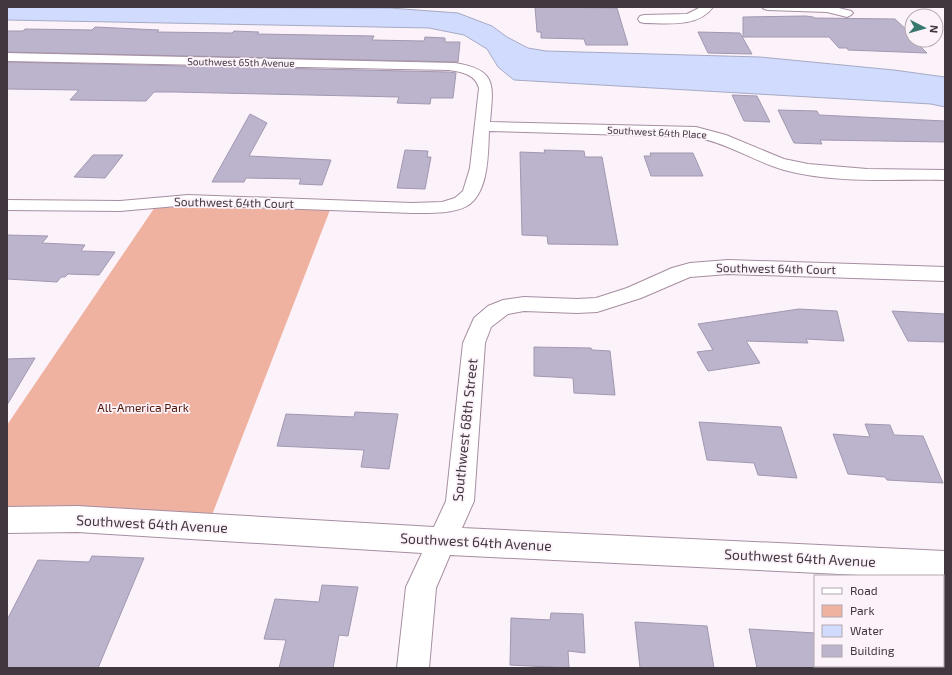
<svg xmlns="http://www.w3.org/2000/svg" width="952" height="675" font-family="'Exo 2',sans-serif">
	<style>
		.green { fill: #efb2a1 }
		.water { fill: #d1dbfd; stroke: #a6aac4 }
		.building { fill: #bcb3cd; stroke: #a198b1 }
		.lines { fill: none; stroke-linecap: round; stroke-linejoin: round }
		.minor-casing { stroke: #a68ea1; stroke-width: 2 }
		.minor { fill: #fff; fill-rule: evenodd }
		.labels { text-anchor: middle; stroke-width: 3.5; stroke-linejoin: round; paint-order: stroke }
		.far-street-label { font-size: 10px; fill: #41373e; stroke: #fcf2fa }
		.street-label { font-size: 12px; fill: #41373e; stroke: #fcf2fa }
		.park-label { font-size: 12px; fill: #501707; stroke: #fcf2fa }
		.near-street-label { font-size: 14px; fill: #41373e; stroke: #fcf2fa }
	</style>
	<rect width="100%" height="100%" fill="#fcf2fa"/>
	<!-- green -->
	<path class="green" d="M155 207 330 210 212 515 7 506V425Z"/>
	<!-- water -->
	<path class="water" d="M7 7 390 8 458 13 492 26 507 37 528 48 546 51 760 57 894 70 945 77V107L931 104 514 80 498 67 487 49 464 35 429 28 7 20Z"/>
	<!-- building -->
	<path class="building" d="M535 7 617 8 628 45H586L584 39 541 38V32H537Z
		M806 16 813 17 815 18 895 19 912 35V40H917L920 43H917L927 53 848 50 847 48H839L829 37H743V17Z
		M95 27 159 30 157 32 232 33 234 31 259 32 257 34 374 36 372 40 424 41 425 37 445 38V42H460L458 62 7 52V31H23L25 29 92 30Z
		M698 32 740 33 752 54 708 53Z
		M7 62 449 72 456 73 453 98H431L430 104 397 103 399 97 174 92H154L146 101 70 100 79 90 7 89Z
		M732 95 757 96 770 122 744 121Z
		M778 110 817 111 819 115 945 121V142L820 140 822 144 794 143Z
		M250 114 267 123 249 156 331 160 322 185 299 184 301 179 246 178 244 182H212Z
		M405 150 428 151 427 157H431L425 189 397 188Z
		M544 150 584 151 585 157H602L618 245 548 244 547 236 522 235 520 152 545 153Z
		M650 153H693L703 176H651L644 156H651Z
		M93 155H123L105 178 74 177Z
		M7 235 48 236 42 243 85 245 81 251 115 252 99 275 68 274 65 277H61L57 282 7 279Z
		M799 309 837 311 844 341 806 339 808 343 746 341 760 363 708 371 697 352 713 350 698 324Z
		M892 311 945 314V342L908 341Z
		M534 347 591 348 592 350 610 351 615 395 574 393 573 378 534 376Z
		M35 358 7 405V359Z
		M355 412 398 414 389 469 361 467 364 450 277 446 286 414 354 417Z
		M699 422 781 427 797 478 758 475 754 463 707 460Z
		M865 424 890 425 894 435 923 436 943 483 887 480 885 477 848 474 833 434 870 437Z
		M92 556 144 558 98 668H7V620L38 560 89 562Z
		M322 585 358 587 348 636 339 635 333 668H279L286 640 264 639 275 599 319 602Z
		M551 613 583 614 585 653 568 651 569 668 510 665 511 618 550 620Z
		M635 622 707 626 714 668H640Z
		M749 629 815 633V668H757Z"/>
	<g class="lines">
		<!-- minor casing -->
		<g class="minor-casing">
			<path id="minor" d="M701 7H713C698 28 666 23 644 23L640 22 638 19 640 16 644 15 687 14Z
				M762 7H835L851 11 853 13 851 15 847 17 827 12 768 10 764 9Z
				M7 53 455 63C498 70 493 85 490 122L696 127 726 135 784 159 808 164 867 169 945 170V180C892 179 836 184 784 170 754 161 727 143 696 137L489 131C488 153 489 193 467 206 453 214 428 213 412 213L188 205 120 211 7 210V200L120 201 188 195 412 203 442 202 455 198 463 191 470 168 479 88C475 74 462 72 449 70L7 61Z
				M728 260 945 267V281L728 274 690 277 641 298 597 312 577 313 524 311 508 314 491 327 485 343 474 501 462 528 945 551V579H943V576H881L450 555 436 588 429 668H397L406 587 422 553 77 532 7 533V507L77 506 434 527 446 501 463 343 474 318 488 306 503 300 524 297 577 299 596 298 627 288 672 268 690 263Z"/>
		</g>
		<!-- minor -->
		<use href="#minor" class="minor"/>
	</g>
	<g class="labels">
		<!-- far-street labels -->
		<g class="far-street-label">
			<text transform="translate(241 62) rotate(1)" y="4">Southwest 65th Avenue</text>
			<text transform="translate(657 132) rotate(3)" y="4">Southwest 64th Place</text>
		</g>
		<!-- street labels -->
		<g class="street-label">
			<text transform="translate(234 203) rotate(1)" y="4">Southwest 64th Court</text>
			<text transform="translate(776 269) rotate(1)" y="4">Southwest 64th Court</text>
		</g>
		<!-- park labels -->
		<g class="park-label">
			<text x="143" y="412">All-America Park</text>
		</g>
		<!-- near-street labels -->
		<g class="near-street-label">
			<text transform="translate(465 430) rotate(-84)" y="5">Southwest 68th Street</text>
			<text transform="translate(152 524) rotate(3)" y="5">Southwest 64th Avenue</text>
			<text transform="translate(476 542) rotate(3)" y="5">Southwest 64th Avenue</text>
			<text transform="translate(800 558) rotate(3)" y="5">Southwest 64th Avenue</text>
		</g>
	</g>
	<!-- border -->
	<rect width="952" height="675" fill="none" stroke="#41373e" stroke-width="16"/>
	<!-- legend -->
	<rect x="814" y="575" width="130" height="92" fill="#fcf2fa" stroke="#b1a7af"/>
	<rect x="822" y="588" width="20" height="6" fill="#ffffff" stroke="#b1a7af"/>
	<text x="850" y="595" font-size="12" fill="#41373e">Road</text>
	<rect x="822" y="605" width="20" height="12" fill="#efb2a1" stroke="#b1a7af"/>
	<text x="850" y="615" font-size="12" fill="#41373e">Park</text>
	<rect x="822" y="625" width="20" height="12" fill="#d1dbfd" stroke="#b1a7af"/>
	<text x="850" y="635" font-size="12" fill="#41373e">Water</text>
	<rect x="822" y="645" width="20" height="12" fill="#bcb3cd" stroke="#b1a7af"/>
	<text x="850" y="655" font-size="12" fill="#41373e">Building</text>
	<!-- north arrow -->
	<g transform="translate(924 28) rotate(96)"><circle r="19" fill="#fcf2fa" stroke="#b1a7af"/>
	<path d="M0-3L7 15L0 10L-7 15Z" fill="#36796c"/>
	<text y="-6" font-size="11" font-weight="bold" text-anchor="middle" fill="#41373e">N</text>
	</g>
</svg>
